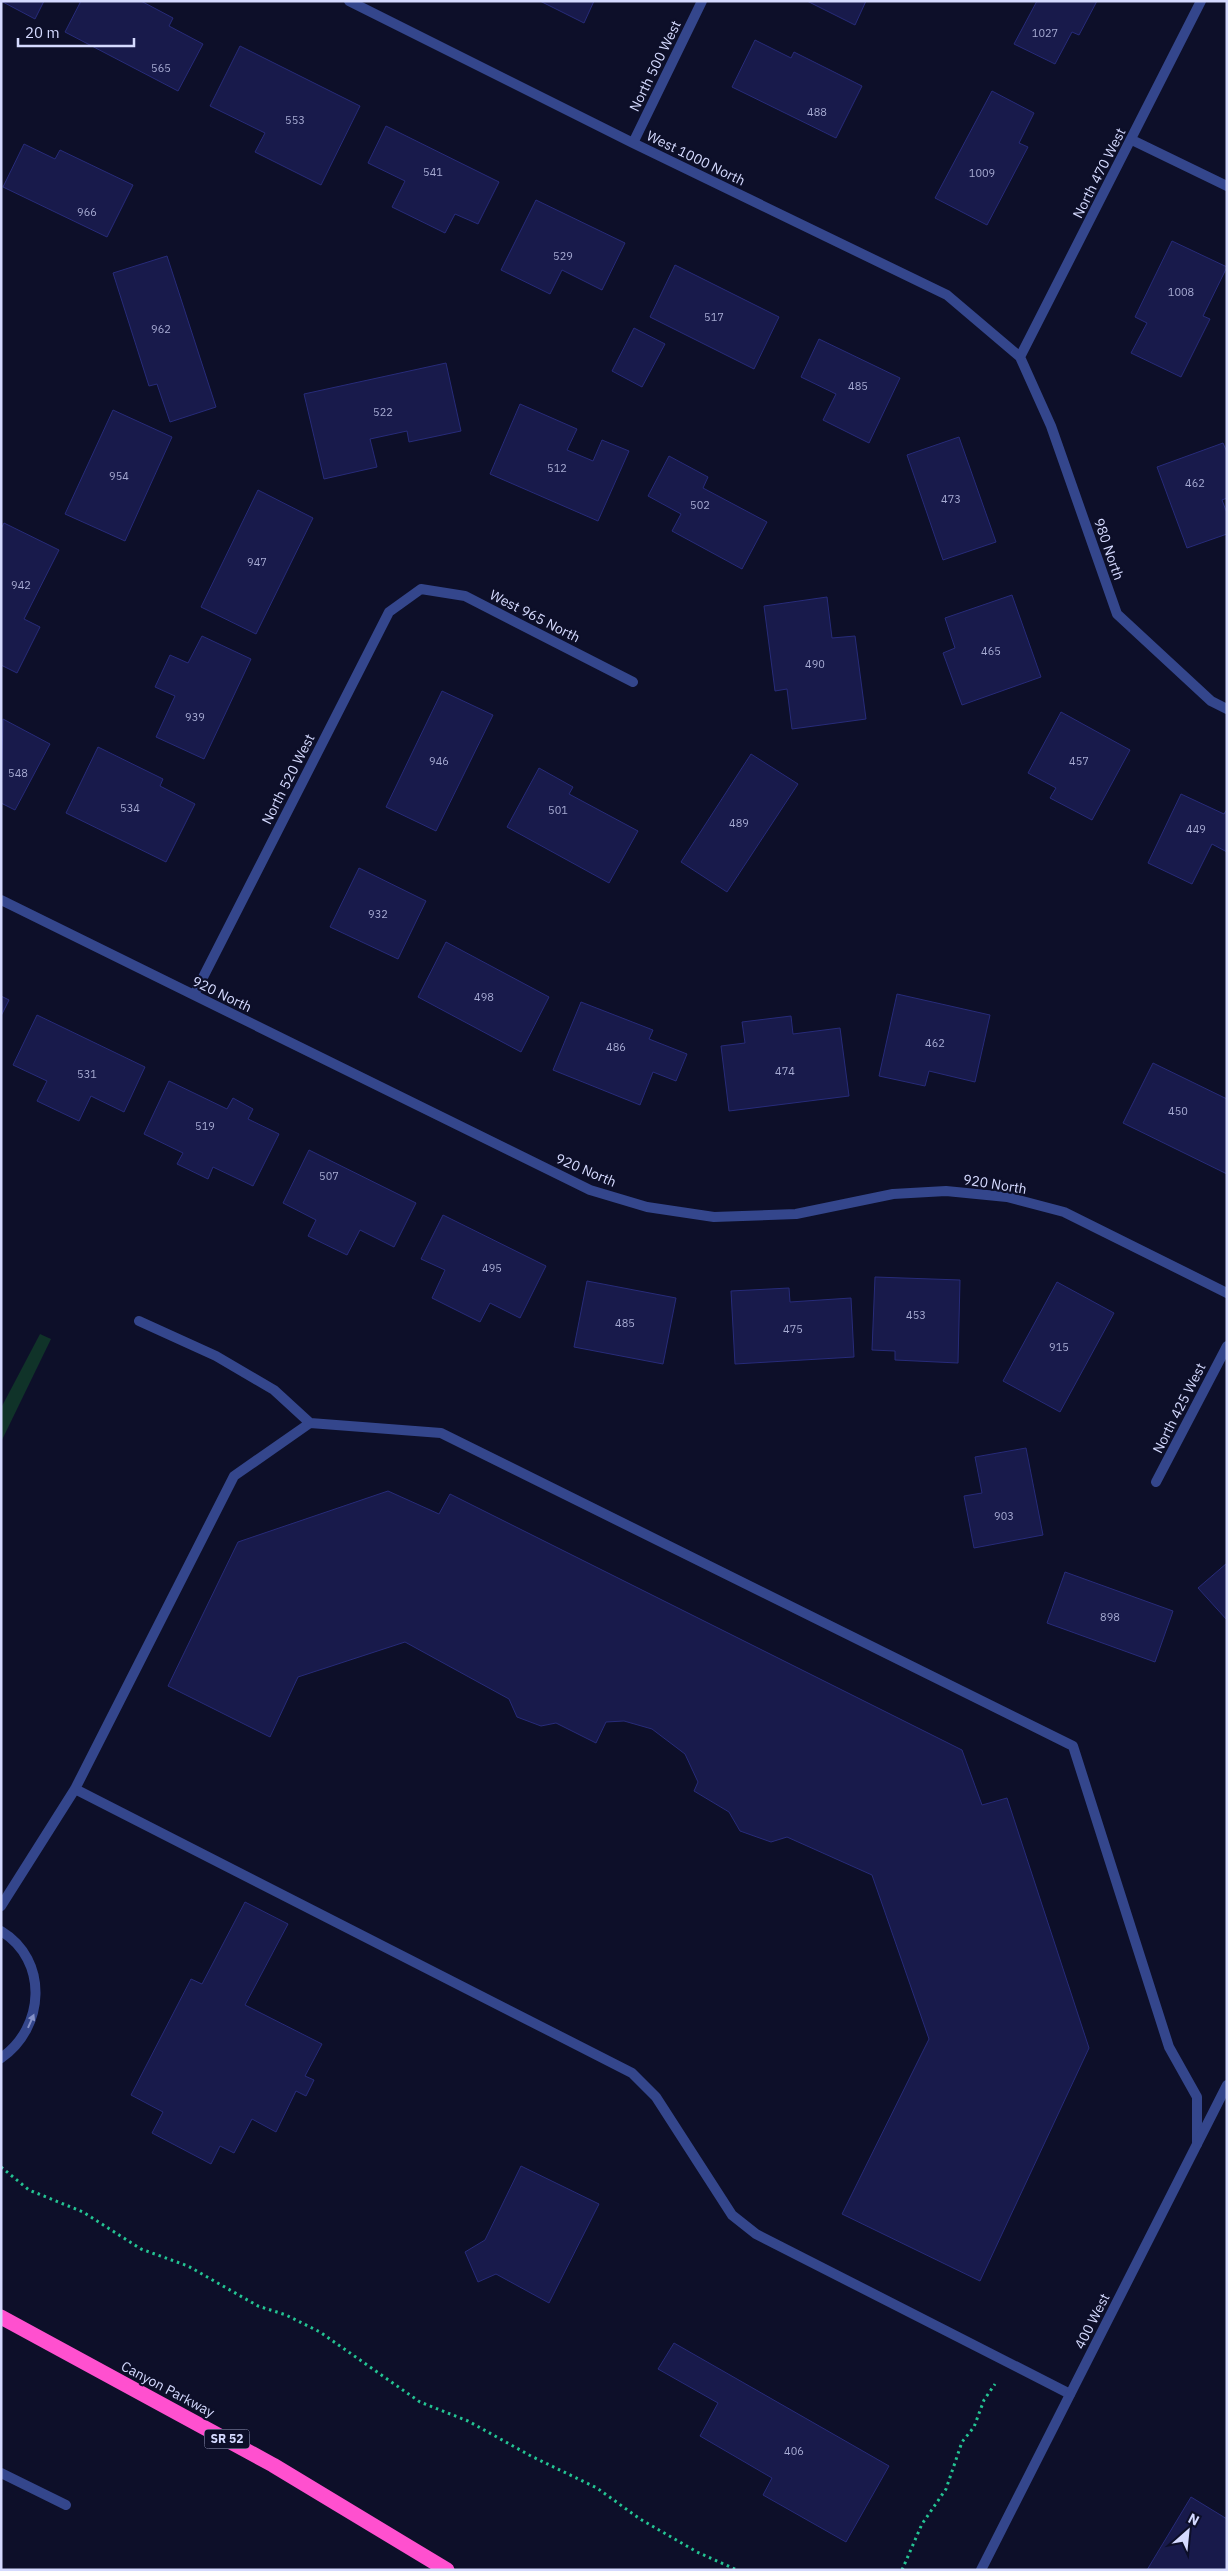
<svg xmlns="http://www.w3.org/2000/svg" width="1228" height="2571" font-family="'IBM Plex Sans',sans-serif">
	<style>
		.green { fill: #103329 }
		.building { fill: #181a4b; stroke: #272b79 }
		.lines { fill: none; stroke-linecap: round; stroke-linejoin: round }
		.path { stroke: #24c493; stroke-width: 3; stroke-dasharray: 2.5 4; stroke-linecap: butt }
		.lane { stroke: #34468c; stroke-width: 10 }
		.street { stroke: #34468c; stroke-width: 10 }
		.highway { stroke: #ff50cf; stroke-width: 15 }
		.oneway { fill: #8490c6 }
		.labels { text-anchor: middle; stroke-width: 4.5; stroke-linejoin: round; paint-order: stroke }
		.number-label { font-size: 11px; fill: #a6aad2 }
		.shield { fill: #0d0f29; stroke: #999dbf; stroke-width: 1 }
		.shield-label { font-size: 12px; font-weight: bold; fill: #d5daff }
		.street-label { font-size: 14px; fill: #d5daff; stroke: #0d0f29 }
	</style>
	<rect width="100%" height="100%" fill="#0d0f29"/>
	<!-- green -->
	<path class="green" d="M40 1334 51 1339 1 1442V1408Z"/>
	<!-- building -->
	<path class="building" d="M1 1H44L35 19Z
		M81 1H141L173 18 169 26 203 44 178 91 65 32Z
		M540 1H594L584 23Z
		M807 1H866L855 25Z
		M1037 1H1097L1079 35 1072 32 1055 64 1014 44Z
		M755 40 791 58 794 52 862 86 836 138 732 87Z
		M240 46 360 106 321 185 255 152 265 133 210 106Z
		M992 91 1034 113 1019 143 1028 147 987 225 935 198Z
		M386 126 499 182 478 224 455 214 445 233 392 207 405 181 368 163Z
		M24 144 55 159 60 150 133 185 107 237 3 187Z
		M536 200 625 243 602 290 562 270 550 294 501 270Z
		M1172 241 1227 267 1203 316 1210 319 1181 377 1131 353 1147 323 1135 317Z
		M167 256 216 407 170 422 157 384 149 386 113 273Z
		M675 265 779 317 754 369 650 317Z
		M634 328 665 344 642 387 612 371Z
		M819 339 900 378 869 443 823 420 836 394 801 377Z
		M446 363 461 431 409 442 407 431 370 439 377 467 324 479 304 394Z
		M520 404 577 429 567 450 593 461 602 440 629 451 598 521 490 474Z
		M113 410 172 437 125 541 65 514Z
		M959 437 996 542 943 560 907 455Z
		M1223 443 1227 452V498L1222 500 1227 513V534L1187 548 1157 467Z
		M669 456 708 477 703 488 767 522 742 569 672 531 681 514 648 496Z
		M258 490 313 518 256 634 201 607Z
		M4 523 59 550 24 619 40 627 17 673 1 665V529Z
		M1012 595 1041 677 962 705 943 653 955 648 945 618Z
		M827 597 832 638 855 636 866 719 792 729 787 689 775 691 764 606Z
		M202 636 251 659 204 759 156 737 175 696 155 687 170 655 188 663Z
		M442 691 493 715 436 831 386 807Z
		M1061 712 1130 750 1092 820 1050 798 1056 788 1028 773Z
		M3 719 50 744 15 810 1 803Z
		M98 747 163 779 160 786 195 804 166 862 66 813Z
		M751 754 798 784 727 892 681 862Z
		M539 768 573 787 569 794 638 831 609 883 507 827Z
		M1181 794 1224 814 1227 809V852L1212 844 1192 884 1148 863Z
		M359 868 426 901 398 959 330 927Z
		M446 942 549 997 521 1052 418 997Z
		M897 994 990 1015 975 1082 929 1071 925 1086 879 1076Z
		M1 996 9 1000 1 1016Z
		M581 1002 653 1030 649 1039 687 1054 676 1081 653 1072 640 1105 553 1070Z
		M37 1015 145 1067 124 1112 91 1096 79 1121 37 1101 47 1081 13 1065Z
		M791 1016 793 1034 840 1028 849 1096 729 1111 721 1046 745 1043 742 1022Z
		M1153 1063 1227 1099V1174L1123 1123Z
		M169 1081 227 1109 233 1098 253 1109 248 1119 279 1134 253 1186 213 1167 208 1179 177 1164 183 1153 144 1134Z
		M309 1150 416 1203 394 1247 360 1230 347 1255 308 1236 316 1220 283 1203Z
		M443 1215 546 1266 520 1318 490 1303 480 1322 432 1298 445 1270 421 1259Z
		M875 1277 960 1280 958 1363 895 1360V1351L872 1350Z
		M587 1281 676 1298 663 1364 574 1347Z
		M1057 1282 1114 1313 1060 1412 1003 1381Z
		M789 1288 790 1302 851 1298 854 1357 735 1364 731 1291Z
		M1026 1448 1043 1535 974 1548 964 1496 982 1493 975 1457Z
		M388 1491 439 1514 450 1494 962 1750 982 1805 1007 1798 1089 2048 980 2281 842 2214 929 2039 872 1875 787 1837 771 1842 740 1831 729 1812 694 1791 698 1782 685 1754 652 1729 624 1721 606 1722 596 1743 556 1723 541 1726 517 1717 509 1699 405 1642 298 1677 270 1737 168 1686 238 1542Z
		M1227 1563V1620L1198 1588Z
		M1065 1572 1173 1611 1155 1662 1047 1623Z
		M245 1902 288 1924 245 2005 322 2044 305 2076 314 2080 306 2096 296 2091 276 2132 252 2119 234 2153 220 2146 211 2164 152 2133 163 2112 131 2095 191 1979 202 1984Z
		M521 2166 599 2204 549 2303 496 2274 478 2282 465 2252 485 2240Z
		M674 2343 889 2466 846 2542 763 2495 772 2478 700 2436 718 2403 658 2369Z
		M1191 2497 1227 2519V2570H1147Z"/>
	<g class="lines">
		<!-- path -->
		<path class="path" d="M1 2167 29 2190 83 2212 141 2249 188 2266 258 2306 286 2315 320 2332 420 2402 468 2421 531 2456 597 2488 640 2519 697 2552 737 2570
			M902 2570 922 2524 946 2489 962 2442 974 2427 984 2400 995 2384"/>
		<!-- lane -->
		<path class="lane" d="M139 1321 216 1356 274 1390 310 1423
			M75 1789 632 2073 656 2097 732 2215 756 2234 1070 2394
			M1 1906 75 1789 234 1476 310 1423 441 1433 1073 1746 1169 2047 1197 2097V2144
			M1 1931C49 1960 45 2028 1 2058"/>
		<!-- street -->
		<path class="street" d="M349 1 633 143 947 295 1020 357 1051 426 1117 614 1211 701 1227 709
			M1132 140 1227 186
			M633 143 702 1
			M1020 357 1201 1
			M1 900 590 1190 647 1207 714 1217 796 1214 893 1194 946 1191 1007 1197 1064 1212 1227 1293
			M194 995 389 612 421 589 465 596 633 682
			M1156 1482 1227 1346
			M1 2473 66 2505
			M981 2570 1227 2085"/>
		<!-- highway -->
		<path class="highway" d="M1 2317 273 2465 447 2570"/>
	</g>
	<!-- one-way arrows -->
	<defs><path id="oneway-solid" d="M-6-.8H1V-3.2L6.5 0L1 3.2V.8H-6Z" transform="scale(1.25)"/></defs>
	<use class="oneway" href="#oneway-solid" transform="translate(31 2021) rotate(-66)"/>
	<g class="labels">
		<!-- number labels -->
		<g class="number-label">
			<text x="1045" y="37">1027</text>
			<text x="161" y="72">565</text>
			<text x="817" y="116">488</text>
			<text x="295" y="124">553</text>
			<text x="433" y="176">541</text>
			<text x="982" y="177">1009</text>
			<text x="87" y="216">966</text>
			<text x="563" y="260">529</text>
			<text x="1181" y="296">1008</text>
			<text x="714" y="321">517</text>
			<text x="161" y="333">962</text>
			<text x="858" y="390">485</text>
			<text x="383" y="416">522</text>
			<text x="557" y="472">512</text>
			<text x="119" y="480">954</text>
			<text x="1195" y="487">462</text>
			<text x="951" y="503">473</text>
			<text x="700" y="509">502</text>
			<text x="257" y="566">947</text>
			<text x="21" y="589">942</text>
			<text x="991" y="655">465</text>
			<text x="815" y="668">490</text>
			<text x="195" y="721">939</text>
			<text x="439" y="765">946</text>
			<text x="1079" y="765">457</text>
			<text x="18" y="777">548</text>
			<text x="130" y="812">534</text>
			<text x="558" y="814">501</text>
			<text x="739" y="827">489</text>
			<text x="1196" y="833">449</text>
			<text x="378" y="918">932</text>
			<text x="484" y="1001">498</text>
			<text x="935" y="1047">462</text>
			<text x="616" y="1051">486</text>
			<text x="785" y="1075">474</text>
			<text x="87" y="1078">531</text>
			<text x="1178" y="1115">450</text>
			<text x="205" y="1130">519</text>
			<text x="329" y="1180">507</text>
			<text x="492" y="1272">495</text>
			<text x="916" y="1319">453</text>
			<text x="625" y="1327">485</text>
			<text x="793" y="1333">475</text>
			<text x="1059" y="1351">915</text>
			<text x="1004" y="1520">903</text>
			<text x="1110" y="1621">898</text>
			<text x="794" y="2455">406</text>
		</g>
		<!-- shield labels -->
		<rect class="shield" x="204.5" y="2429.5" width="45" height="19" rx="4"/>
		<g class="shield-label">
			<text x="227" y="2443">SR 52</text>
		</g>
		<!-- street labels -->
		<g class="street-label">
			<text transform="translate(655 66) rotate(-64)" y="5">North 500 West</text>
			<text transform="translate(696 158) rotate(26)" y="5">West 1000 North</text>
			<text transform="translate(1099 173) rotate(-63)" y="5">North 470 West</text>
			<text transform="translate(1109 549) rotate(71)" y="5">980 North</text>
			<text transform="translate(535 616) rotate(27)" y="5">West 965 North</text>
			<text transform="translate(288 779) rotate(-63)" y="5">North 520 West</text>
			<text transform="translate(222 994) rotate(26)" y="5">920 North</text>
			<text transform="translate(586 1170) rotate(23)" y="5">920 North</text>
			<text transform="translate(995 1184) rotate(9)" y="5">920 North</text>
			<text transform="translate(1179 1408) rotate(-63)" y="5">North 425 West</text>
			<text transform="translate(1092 2321) rotate(-63)" y="5">400 West</text>
			<text transform="translate(168 2389) rotate(28)" y="5">Canyon Parkway</text>
		</g>
	</g>
	<!-- border -->
	<rect width="1228" height="2571" fill="none" stroke="#d5daff" stroke-width="5"/>
	<!-- north arrow -->
	<g transform="translate(1188 2531) rotate(27)" stroke="#0d0f29" stroke-width="4" paint-order="stroke">
	<path d="M0-4L9 19L0 12L-9 19Z" fill="#d5daff"/>
	<text y="-8" font-size="14" font-weight="bold" text-anchor="middle" fill="#d5daff">N</text>
	</g>
	<!-- scale -->
	<path d="M18 38v8h116v-8" fill="none" stroke="#d5daff" stroke-width="2.5"/>
	<text x="25" y="38" font-size="15" fill="#d5daff" stroke="#0d0f29" stroke-width="4" paint-order="stroke">20 m</text>
</svg>
